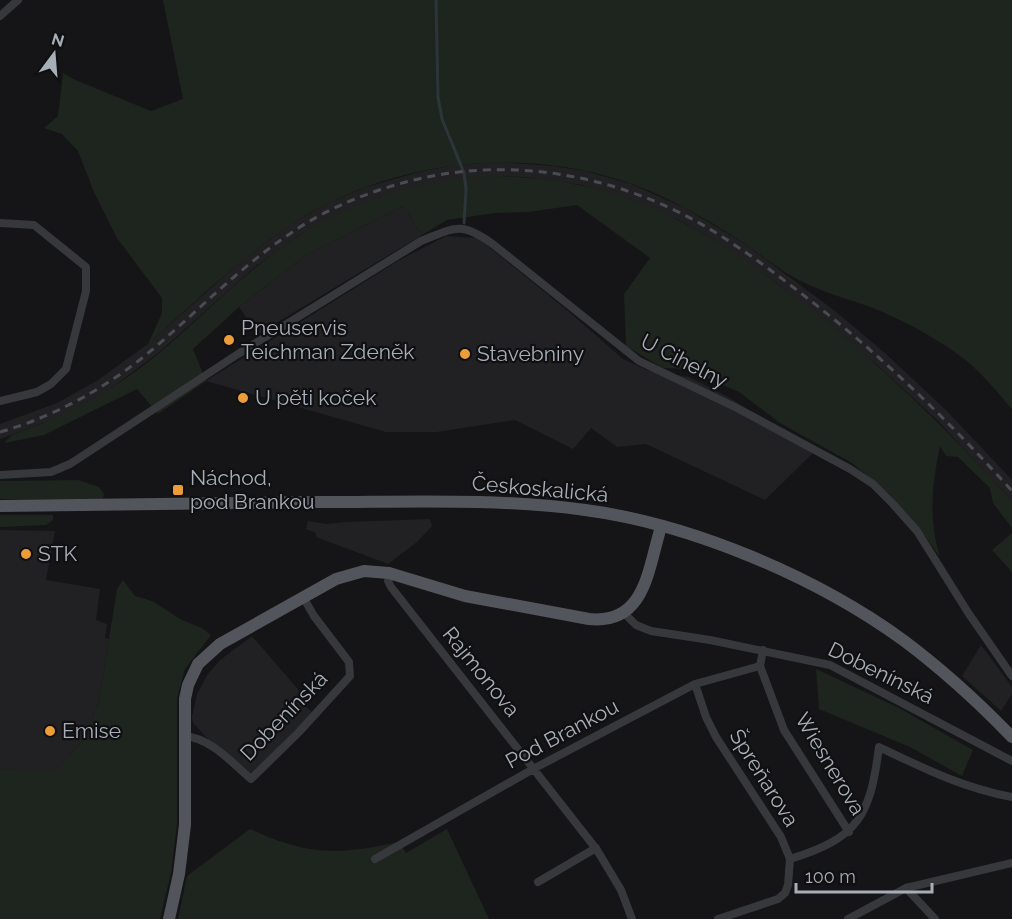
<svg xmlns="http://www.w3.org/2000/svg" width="1012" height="919" font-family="Raleway,sans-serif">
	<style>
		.built { fill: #212124 }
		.green { fill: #1d251e }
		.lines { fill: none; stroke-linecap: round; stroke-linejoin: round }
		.stream { stroke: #2c353a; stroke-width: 3 }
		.minor { stroke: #36383c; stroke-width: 8 }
		.primary { stroke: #52555b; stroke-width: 12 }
		.rail { stroke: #494c51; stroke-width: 3; stroke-dasharray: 8 6; stroke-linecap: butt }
		.poi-dot { fill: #ec9d38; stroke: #101012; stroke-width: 2 }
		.labels { text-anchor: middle; stroke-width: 4.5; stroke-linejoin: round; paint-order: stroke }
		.poi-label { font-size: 21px; fill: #a7aeb7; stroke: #101012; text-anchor: start }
		.street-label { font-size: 21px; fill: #a7aeb7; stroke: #101012 }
	</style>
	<rect width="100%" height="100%" fill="#151517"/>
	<!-- built -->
	<path class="built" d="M499 162 553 166 585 171 631 184 685 208 745 244 835 311 885 353 947 411 1012 480V501L937 420 876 364 778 284 709 237 679 220 582 185 524 177 499 176 390 194 334 216 298 236 255 267 157 354 106 392 62 416 0 439V424L57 403 98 380 148 344 247 256 291 224 328 203 366 187 419 172 456 165Z
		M403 206 422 235 258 334 239 307 306 255Z
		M446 236 478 238 568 311 623 359 647 370 689 377 730 398 813 453 765 500 646 444 617 447 591 428 573 449 515 420 437 432H386L206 381 398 261Z
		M430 519 432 526 417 542 388 564 316 537V533L306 529 308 521 327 524 346 522Z
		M0 530 55 531 46 580 100 589 96 620 107 624 105 638 109 639 99 701 85 738 54 773 0 769Z
		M252 636 309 702 305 706 313 713 252 775 206 737 193 723 192 717 197 694 207 675 220 660Z
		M981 645 1012 687V694L1001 711 962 676Z"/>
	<!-- green -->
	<path class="green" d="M163 0H1012V409C996 391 980 370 960 356 936 338 906 322 878 310 850 299 820 292 795 278 777 268 762 256 745 244 718 226 689 209 659 195 542 142 396 155 289 226 238 260 194 303 148 344L162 313V298L117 238 94 192 78 151 62 134 44 128 58 116 63 73 73 79 151 111 183 99Z
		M499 176C542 178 583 183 624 197 689 219 746 259 800 301 877 361 947 428 1012 501V528L993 503 990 488 958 457 946 456 940 446C932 486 928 517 940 557L919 528 887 492 852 463 780 423 739 392 686 369 663 368 626 346 624 294 650 258 577 205 529 212 495 213 447 220 422 235 403 206 306 255 239 307 193 349 206 381 158 414 137 389 44 435 4 443 12 435C65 416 114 391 158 354 204 315 246 270 297 237 357 197 427 179 499 176Z
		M78 480 99 487 104 494 103 500 0 499V481Z
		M0 515H53V520L46 525 0 527Z
		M1012 533V572L992 550Z
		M123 580 135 596 152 601 182 620 202 628 211 635 185 669 177 698V824L171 873 160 919H0V769L54 772 85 738 99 701 117 589Z
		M816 669 899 708 973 750 962 776 910 747 819 709Z
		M250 829C309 856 337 855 399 842L406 853 447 829 489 919H178L187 876Z"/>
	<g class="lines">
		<!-- stream -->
		<path class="stream" d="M436 0 438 97 442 119 464 173 466 189 464 223"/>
		<!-- minor -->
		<path class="minor" d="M0 16 18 0
			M0 223 34 225 86 267V291L66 369 51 384 37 392 0 401
			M0 475 51 472 70 464 238 354 421 241C456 227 461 221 494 245L639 361 737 408 850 469 873 484 893 504 917 531 969 614 1012 676
			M389 573 388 581 391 587 597 850 621 890 632 919
			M624 613 636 625 651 631 710 640 830 665 1012 761
			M760 666 784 730 849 832
			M695 684 706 717 716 737 781 837 790 859 788 885 785 893 778 899 718 919
			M184 736C211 738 231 762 251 779L299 732 350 676 349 662 314 616 303 597
			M375 859 535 768 695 684 760 666 763 650
			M790 859C858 838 870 817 879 747 923 768 963 788 1012 797
			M538 882 596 848
			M906 888 935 919
			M848 919 906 888 1012 863"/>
		<!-- primary -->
		<path class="primary" d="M0 506C107 505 213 503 320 502 408 502 497 498 585 510 692 524 816 577 903 640 942 669 978 702 1012 737
			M169 919 179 874 185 825V699L188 685 198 664 220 644 336 579 364 571 389 573 465 596 589 619C646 625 648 568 661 527"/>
		<!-- rail -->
		<path class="rail" d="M0 432C56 416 108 387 153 349 199 310 240 267 291 233 326 209 365 193 406 182 510 154 621 175 713 231 747 252 779 276 811 301 884 358 950 422 1012 491"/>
	</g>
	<!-- markers -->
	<g class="poi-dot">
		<circle cx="229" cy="340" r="6"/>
		<circle cx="465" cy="354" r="6"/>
		<circle cx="243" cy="398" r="6"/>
		<rect x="172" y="484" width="12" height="12" rx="3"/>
		<circle cx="26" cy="554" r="6"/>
		<circle cx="50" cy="731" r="6"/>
	</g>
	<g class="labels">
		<!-- poi labels -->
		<g class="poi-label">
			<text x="241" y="335">Pneuservis<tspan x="241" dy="24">Teichman Zdeněk</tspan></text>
			<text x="477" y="361">Stavebniny</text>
			<text x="255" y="405">U pěti koček</text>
			<text x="190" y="485">Náchod,<tspan x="190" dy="24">pod Brankou</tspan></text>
			<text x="38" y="561">STK</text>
			<text x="62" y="738">Emise</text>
		</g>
		<!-- street labels -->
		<g class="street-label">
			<text transform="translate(684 361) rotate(27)" y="7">U Cihelny</text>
			<text transform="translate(540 489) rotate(5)" y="7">Českoskalická</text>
			<text transform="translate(481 672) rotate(51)" y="7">Rajmonova</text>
			<text transform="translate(881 673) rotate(26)" y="7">Dobenínská</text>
			<text transform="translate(284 716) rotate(-46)" y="7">Dobenínská</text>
			<text transform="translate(562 734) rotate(-28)" y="7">Pod Brankou</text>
			<text transform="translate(830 764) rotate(59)" y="7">Wiesnerova</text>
			<text transform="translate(764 778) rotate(58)" y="7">Špreňarova</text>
		</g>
	</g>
	<!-- north arrow -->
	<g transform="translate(54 54) rotate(16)" stroke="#101012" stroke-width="4.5" paint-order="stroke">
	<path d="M0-4.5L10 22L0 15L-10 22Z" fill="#a7aeb7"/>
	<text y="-9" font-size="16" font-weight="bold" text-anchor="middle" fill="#a7aeb7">N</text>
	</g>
	<!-- scale -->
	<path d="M796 883v9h136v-9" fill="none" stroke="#a7aeb7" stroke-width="3"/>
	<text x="805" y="883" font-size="18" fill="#a7aeb7" stroke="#101012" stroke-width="4.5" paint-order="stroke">100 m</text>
</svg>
